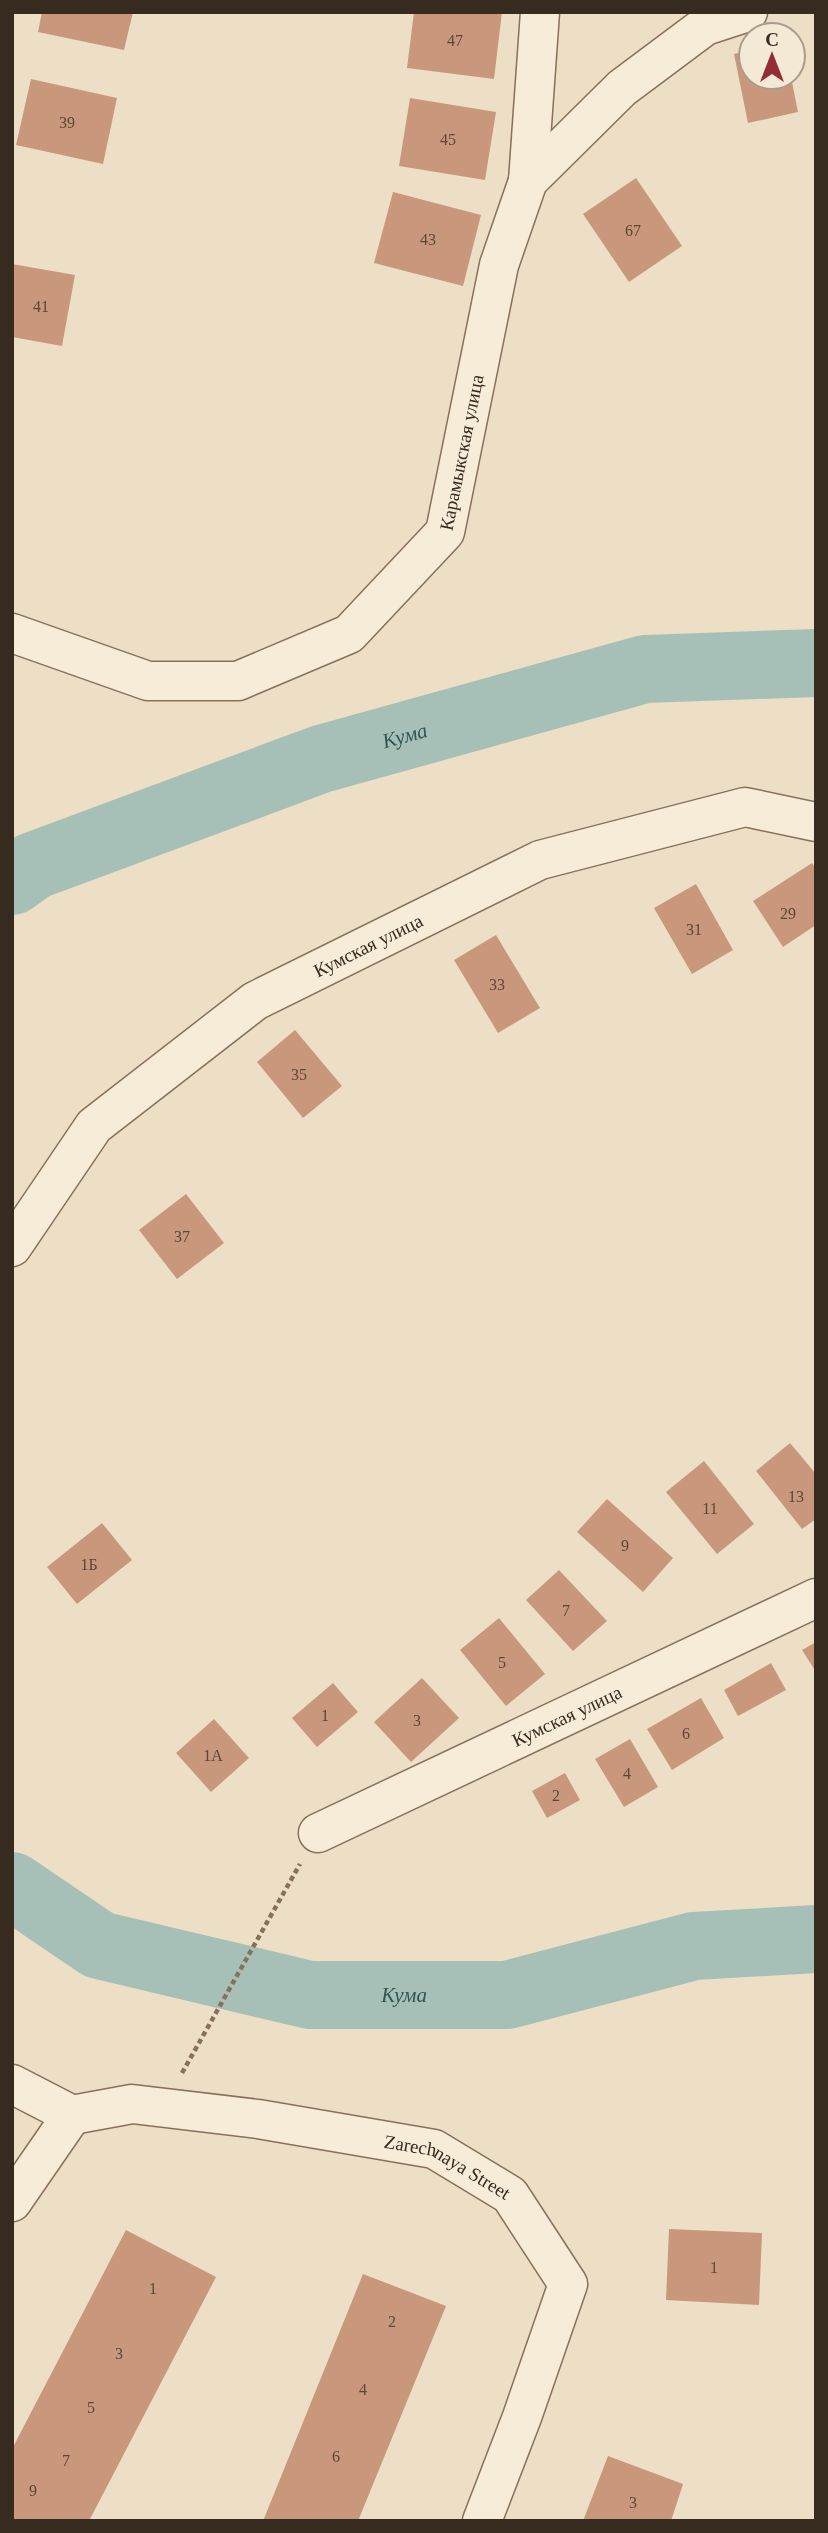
<svg xmlns="http://www.w3.org/2000/svg" width="828" height="2533" font-family="'Times New Roman',serif">
	<style>
		.lines { fill: none; stroke-linecap: round; stroke-linejoin: round }
		.river { stroke: #a7c0b7; stroke-width: 68 }
		.building { fill: #c9987c }
		.minor-casing { stroke: #87705c; stroke-width: 41 }
		.path { stroke: #87705c; stroke-width: 4.5; stroke-dasharray: 5 3.5; stroke-linecap: butt }
		.minor { stroke: #f7ecd8; stroke-width: 38 }
		.labels { text-anchor: middle; stroke-width: 6; stroke-linejoin: round; paint-order: stroke }
		.number-label { font-size: 16px; fill: #5c4636 }
		.street-label { font-size: 19px; fill: #372a1f; stroke: #f4e9d4 }
		.water-label { font-size: 21px; font-style: italic; fill: #2f5652; stroke: #f4e9d4 }
	</style>
	<rect width="100%" height="100%" fill="#ecdfc5"/>
	<g class="lines">
		<!-- river -->
		<g class="river">
			<path id="s1" d="M12 881 33 866 321 759 645 669 816 663"/>
			<path id="s2" d="M12 1886 99 1945 310 1995H507L694 1946 816 1939"/>
		</g>
	</g>
	<!-- building -->
	<path class="building" d="M42 12H133L124 50 38 32Z
		M414 12H502L494 79 407 68Z
		M751 50V77H791L798 112 748 123 734 54Z
		M31 79 117 98 103 164 16 145Z
		M410 98 496 112 485 180 399 166Z
		M636 178 682 246 629 282 583 214Z
		M393 192 481 215 463 286 374 263Z
		M12 264 75 275 62 346 12 337Z
		M812 863 816 869V925L783 947 753 901Z
		M696 884 733 950 692 974 654 908Z
		M496 935 540 1008 498 1033 454 960Z
		M295 1030 342 1086 303 1118 257 1062Z
		M186 1194 224 1243 177 1279 139 1230Z
		M790 1443 816 1474V1519L802 1529 756 1471Z
		M704 1461 754 1524 717 1554 666 1492Z
		M607 1499 673 1558 643 1592 577 1532Z
		M102 1523 132 1560 77 1604 47 1567Z
		M559 1570 607 1621 573 1651 526 1600Z
		M499 1618 545 1674 506 1706 460 1650Z
		M816 1642V1672L802 1650Z
		M771 1663 786 1690 738 1716 724 1690Z
		M422 1678 459 1718 411 1762 374 1722Z
		M333 1683 358 1712 317 1747 292 1718Z
		M701 1698 724 1738 672 1770 647 1729Z
		M214 1719 249 1758 211 1792 176 1753Z
		M630 1739 658 1787 624 1807 595 1759Z
		M565 1773 580 1800 547 1818 532 1791Z
		M669 2229 762 2233 759 2305 666 2300Z
		M126 2230 216 2277 89 2521H12V2449Z
		M363 2274 446 2306 358 2521H263Z
		M608 2456 683 2484 671 2521H583Z"/>
	<g class="lines">
		<!-- minor casing -->
		<g class="minor-casing">
			<g id="minor">
				<path d="M528 181 540 12"/>
				<path id="s3" d="M12 633 148 681H238L349 634 445 532 499 265 528 181 622 88 705 26 748 12"/>
				<path id="s4" d="M12 1247 94 1126 255 1001 540 860 745 807 816 822"/>
				<path id="s5" d="M318 1833 816 1598"/>
				<path d="M12 2084 72 2115"/>
				<path id="s6" d="M72 2115 132 2104 258 2119 434 2149 510 2195 568 2284 522 2417 482 2521"/>
				<path d="M12 2202 72 2115"/>
			</g>
		</g>
		<!-- path -->
		<path class="path" d="M182 2073 300 1864"/>
		<!-- minor -->
		<use href="#minor" class="minor"/>
	</g>
	<g class="labels">
		<!-- number labels -->
		<g class="number-label">
			<text x="455" y="46">47</text>
			<text x="67" y="128">39</text>
			<text x="448" y="145">45</text>
			<text x="633" y="236">67</text>
			<text x="428" y="245">43</text>
			<text x="41" y="312">41</text>
			<text x="788" y="919">29</text>
			<text x="694" y="935">31</text>
			<text x="497" y="990">33</text>
			<text x="299" y="1080">35</text>
			<text x="182" y="1242">37</text>
			<text x="796" y="1502">13</text>
			<text x="710" y="1514">11</text>
			<text x="625" y="1551">9</text>
			<text x="89" y="1570">1Б</text>
			<text x="566" y="1616">7</text>
			<text x="502" y="1668">5</text>
			<text x="325" y="1721">1</text>
			<text x="417" y="1726">3</text>
			<text x="686" y="1739">6</text>
			<text x="213" y="1761">1А</text>
			<text x="627" y="1779">4</text>
			<text x="556" y="1801">2</text>
			<text x="714" y="2273">1</text>
			<text x="153" y="2294">1</text>
			<text x="392" y="2327">2</text>
			<text x="119" y="2359">3</text>
			<text x="363" y="2395">4</text>
			<text x="91" y="2413">5</text>
			<text x="336" y="2462">6</text>
			<text x="66" y="2466">7</text>
			<text x="33" y="2496">9</text>
			<text x="633" y="2508">3</text>
		</g>
		<!-- street labels -->
		<g class="street-label">
			<text dy="7" stroke="none"><textPath href="#s3" startOffset="576">Карамыкская улица</textPath></text>
			<text dy="7" stroke="none"><textPath href="#s4" startOffset="476">Кумская улица</textPath></text>
			<text dy="7" stroke="none"><textPath href="#s5" startOffset="275">Кумская улица</textPath></text>
			<text dy="7" stroke="none"><textPath href="#s6" startOffset="385">Zarechnaya Street</textPath></text>
		</g>
		<!-- water labels -->
		<g class="water-label">
			<text dy="7" stroke="none"><textPath href="#s1" startOffset="420">Кума</textPath></text>
			<text dy="7" stroke="none"><textPath href="#s2" startOffset="416">Кума</textPath></text>
		</g>
	</g>
	<!-- border -->
	<rect width="828" height="2533" fill="none" stroke="#372a1f" stroke-width="28"/>
	<!-- north arrow -->
	<g transform="translate(772 56)"><circle r="33" fill="#f4e9d4" stroke="#a89d8c" stroke-width="2"/>
	<path d="M0-5L12 26L0 18L-12 26Z" fill="#932e34"/>
	<text y="-10" font-size="19" font-weight="bold" text-anchor="middle" fill="#372a1f">С</text>
	</g>
</svg>
